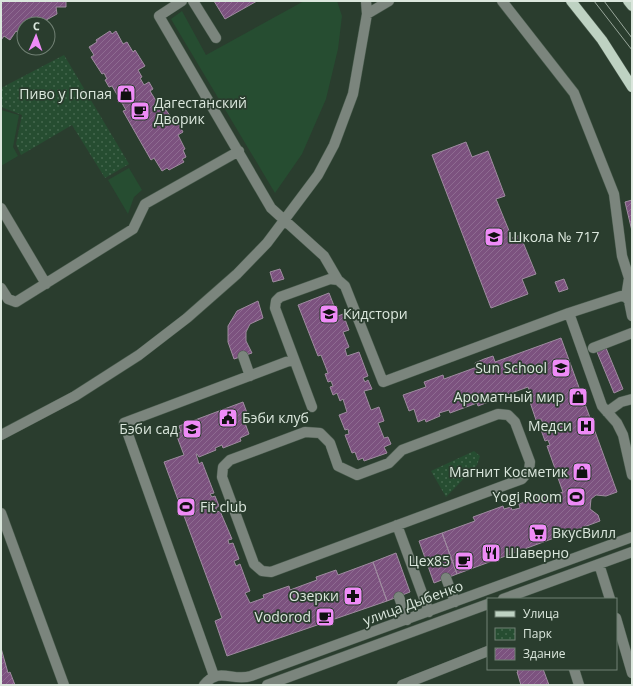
<svg xmlns="http://www.w3.org/2000/svg" width="633" height="686" font-family="'Open Sans',sans-serif">
	<style>
		.grass { fill: #264d31 }
		.park { fill: url(#park-dots) }
		.building { fill: url(#building-hatch); stroke: #9f8ca0 }
		.lines { fill: none; stroke-linecap: round; stroke-linejoin: round }
		.minor-casing { stroke: #4a5c4e; stroke-width: 11 }
		.major-casing { stroke: #4a5c4e; stroke-width: 11 }
		.minor { stroke: #7b857d; stroke-width: 10 }
		.major { stroke: #bed2c2; stroke-width: 10 }
		.tram { stroke: #99a79b; stroke-width: 1 }
		.labels { text-anchor: middle; stroke-width: 3.5; stroke-linejoin: round; paint-order: stroke }
		.poi-label { font-size: 14px; fill: #dbe7dd; stroke: #2a3d2e; text-anchor: end }
		.street-label { font-size: 14px; fill: #dbe7dd; stroke: #2a3d2e }
	</style>
	<defs>
		<pattern id="park-dots" width="8" height="8" patternUnits="userSpaceOnUse"><rect width="8" height="8" fill="#264d31"/><path d="M2 2h.1M6 6h.1" fill="none" stroke="#45674e" stroke-width="1.8" stroke-linecap="round"/></pattern>
		<pattern id="building-hatch" width="6" height="6" patternUnits="userSpaceOnUse"><rect width="6" height="6" fill="#7c527f"/><path d="M-1 1l2-2M0 6l6-6M5 7l2-2" fill="none" stroke="#8e6b91"/></pattern>
	</defs>
	<rect width="100%" height="100%" fill="#2a3d2e"/>
	<!-- grass -->
	<path class="grass" d="M304 1H337L342 16 338 49 326 99 302 154 275 193 171 19 182 11 206 55Z
		M1 110 19 115 13 147 18 156 1 166Z
		M129 168 142 190 134 197 128 214 108 180Z"/>
	<!-- park -->
	<path class="park" d="M64 55 129 164 105 178 72 125 21 155 16 144 22 115 1 107V88Z
		M474 451 480 456 477 465 446 497 431 471Z"/>
	<!-- building -->
	<path class="building" d="M1 1H66V7H56L57 14 39 24H24V33L21 35 16 31 10 40 4 36 1 40Z
		M214 1H257L225 19Z
		M110 31 112 34 116 31 123 44 127 42 133 52 135 50 145 66 138 70 142 77 140 78 144 85 149 82 153 89 150 91 158 104 160 102 171 117 174 116 183 132 178 135 185 149 183 150 186 157 182 159 184 162 169 170 167 168 162 171 154 158 151 160 123 111 126 110 112 86 109 87 105 80 107 79 104 73 102 74 91 57 94 55 89 47 97 42 96 40Z
		M466 142 472 157 488 151 505 196 496 199 512 238 520 235 536 274 522 279 528 294 491 308 432 155Z
		M632 200V231L625 202Z
		M280 269 284 279 273 282 270 272Z
		M564 279 568 289 559 292 555 282Z
		M329 293 338 316 343 314 349 330 343 332 349 347 345 349 347 356 359 352 368 376 363 378 365 382 368 380 372 389 364 391 371 410 379 407 384 421 378 423 384 438 388 437 391 444 384 447 387 453 364 461 363 458 358 460 355 452 352 453 345 435 349 434 348 429 345 430 339 415 347 412 343 399 340 401 337 393 333 395 330 387 333 386 331 381 328 382 325 374 328 373 321 355 318 356 298 305Z
		M258 301 263 318 250 324 246 332V341L252 353 234 359 228 342V326L237 311Z
		M561 338 617 492 606 496 596 495 591 499 590 509 598 515 600 521 457 574 442 533 475 521 473 517 503 506 504 509 511 507 512 510 520 508 519 504 533 499 546 494 548 498 563 492 558 478 562 477 560 473 557 474 547 446 550 445 548 440 545 441 540 427 544 425 541 419 536 420 527 393 530 392 528 387 503 396 502 394 495 396 496 399 478 406 477 403 450 413 449 410 439 413 440 416 426 422 425 419 418 422 414 409 409 411 403 395 426 387 424 382 443 375 444 379 477 367 475 363 484 359 493 356 495 362Z
		M606 348 623 389 614 393 597 352Z
		M243 402 250 421 245 423 249 434 240 438 241 441 223 448 222 445 215 448 216 450 199 457 197 454H196L199 464 202 462 214 493 210 494 212 497 215 496 219 506 216 508 217 512 220 511 232 539 228 540 229 544 233 543 239 559 234 561 236 566 240 564 250 591 245 593 250 603 264 598 263 595 289 586 290 590 317 580 316 577 336 570 338 575 373 562 387 601 227 656 215 621 222 618 164 462 184 455 176 434 181 432 179 426Z
		M442 533 457 574 434 583 419 541Z
		M396 553 410 592 387 601 373 562Z
		M1 648 8 673 10 672 15 685H1Z
		M517 669H543L549 685H521L517 672H518Z"/>
	<g class="lines">
		<!-- minor casing -->
		<g class="minor-casing">
			<path id="minor" d="M182 1 159 16 271 208 324 256 338 280
				M193 1 216 38
				M502 1 574 93 614 194 622 256 629 278 626 297
				M367 14 389 1
				M1 208 46 284
				M1 288 8 299 16 302 133 229 145 204 239 151
				M569 313 621 296 626 297 629 301 632 316
				M593 348 632 333
				M243 356 250 376
				M312 407 275 308 276 301 280 297 330 279 338 280 345 286 383 382 569 313 602 406 617 423 623 435 632 475
				M607 412 621 402 632 399
				M498 414 508 415 515 422 530 462 529 471 522 479 271 572 262 571 254 564 222 477 223 467 230 460 305 432 320 433 330 443 338 466 357 475 389 463 402 450Z
				M1 435 75 396 139 355 187 318 237 274 267 243 318 175 334 145 353 94 367 14 366 1
				M1 513 64 685
				M397 525 429 612
				M599 564 610 599
				M446 578 455 602
				M399 597 407 620
				M503 599 632 552
				M616 618 632 673
				M574 669 579 685
				M214 676 124 423 294 359
				M204 685C219 666 232 682 251 676L632 537
				M267 685 488 604
				M402 685 488 651"/>
		</g>
		<!-- major casing -->
		<g class="major-casing">
			<path id="major" d="M571 1 602 40 632 87
				M628 1 632 6"/>
		</g>
		<!-- minor -->
		<use href="#minor" class="minor"/>
		<!-- major -->
		<use href="#major" class="major"/>
		<!-- tram -->
		<path class="tram" d="M594 1 632 50
			M604 1 632 38"/>
	</g>
	<!-- icons -->
	<defs>
		<g id="shop-square" transform="scale(1)"><rect x="-9" y="-9" width="18" height="18" rx="4" fill="#ef8bf7" stroke="#2a3d2e"/><path d="M-5-2.5h2.3a2.7 3.5 0 0 1 5.4 0H5L5.5 6h-11ZM-1.5-2.5h3a1.5 2.3 0 0 0-3 0Z" fill="#111"/></g>
		<g id="cafe-square" transform="scale(1)"><rect x="-9" y="-9" width="18" height="18" rx="4" fill="#ef8bf7" stroke="#2a3d2e"/><path d="M-5.5-4.5H6V0H3Q3 3.5 0 3.5H-2.5Q-5.5 3.5-5.5 0ZM3-3.2v2h1.7v-2ZM-6 4.5H4V6H-6Z" fill="#111"/></g>
		<g id="school-square" transform="scale(1)"><rect x="-9" y="-9" width="18" height="18" rx="4" fill="#ef8bf7" stroke="#2a3d2e"/><path d="M0-5L7-2L0 1L-7-2ZM-4 1L0 2.5L4 1V4Q0 6-4 4Z" fill="#111"/></g>
		<g id="civic-square" transform="scale(1)"><rect x="-9" y="-9" width="18" height="18" rx="4" fill="#ef8bf7" stroke="#2a3d2e"/><path d="M-.6-6.5H3V-4.5H.6V-3L4-1V1h2V6H-6V1h2V-1L-.6-3ZM-1.2 2.5V6h2.4V2.5Z" fill="#111"/></g>
		<g id="hospital-square" transform="scale(1)"><rect x="-9" y="-9" width="18" height="18" rx="4" fill="#ef8bf7" stroke="#2a3d2e"/><path d="M-5-5h3v3.5h4V-5h3V5h-3V1.5h-4V5h-3Z" fill="#111"/></g>
		<g id="stadium-square" transform="scale(1)"><rect x="-9" y="-9" width="18" height="18" rx="4" fill="#ef8bf7" stroke="#2a3d2e"/><path d="M0-5a6.5 5 0 1 0 0 10a6.5 5 0 1 0 0-10ZM-3.5-1.8h7v3.6h-7Z" fill="#111"/></g>
		<g id="supermarket-square" transform="scale(1)"><rect x="-9" y="-9" width="18" height="18" rx="4" fill="#ef8bf7" stroke="#2a3d2e"/><path d="M-6-5.5h2.5l.6 2H6L4.5 2H-2.5L-4.4-4H-6ZM-1.5 3.2a1.3 1.3 0 1 0 .1 0ZM3 3.2a1.3 1.3 0 1 0 .1 0Z" fill="#111"/></g>
		<g id="restaurant-square" transform="scale(1)"><rect x="-9" y="-9" width="18" height="18" rx="4" fill="#ef8bf7" stroke="#2a3d2e"/><path d="M-5-6h1v4h1v-4h1v4h1v-4h1v5L-1.5 .5V6h-2V.5L-5-1ZM5-6V6H3V1.5H1.5Q1.5-4 5-6Z" fill="#111"/></g>
		<g id="pharmacy-square" transform="scale(1)"><rect x="-9" y="-9" width="18" height="18" rx="4" fill="#ef8bf7" stroke="#2a3d2e"/><path d="M-2-6h4v4h4v4h-4v4h-4v-4h-4v-4h4Z" fill="#111"/></g>
	</defs>
	<g fill-rule="evenodd">
		<use href="#shop-square" x="126" y="94"/>
		<use href="#cafe-square" x="140" y="111"/>
		<use href="#school-square" x="494" y="237"/>
		<use href="#school-square" x="329" y="314"/>
		<use href="#school-square" x="561" y="368"/>
		<use href="#shop-square" x="578" y="397"/>
		<use href="#civic-square" x="228" y="418"/>
		<use href="#hospital-square" x="586" y="426"/>
		<use href="#school-square" x="192" y="429"/>
		<use href="#shop-square" x="582" y="472"/>
		<use href="#stadium-square" x="576" y="497"/>
		<use href="#stadium-square" x="186" y="507"/>
		<use href="#supermarket-square" x="538" y="533"/>
		<use href="#restaurant-square" x="491" y="553"/>
		<use href="#cafe-square" x="464" y="561"/>
		<use href="#pharmacy-square" x="353" y="596"/>
		<use href="#cafe-square" x="325" y="617"/>
	</g>
	<g class="labels">
		<!-- poi labels -->
		<g class="poi-label">
			<text x="112" y="99">Пиво у Попая</text>
			<text x="154" y="108" text-anchor="start">Дагестанский<tspan x="154" dy="16">Дворик</tspan></text>
			<text x="508" y="242" text-anchor="start">Школа № 717</text>
			<text x="343" y="319" text-anchor="start">Кидстори</text>
			<text x="547" y="373">Sun School</text>
			<text x="564" y="402">Ароматный мир</text>
			<text x="242" y="423" text-anchor="start">Бэби клуб</text>
			<text x="572" y="431">Медси</text>
			<text x="178" y="434">Бэби сад</text>
			<text x="568" y="477">Магнит Косметик</text>
			<text x="562" y="502">Yogi Room</text>
			<text x="200" y="512" text-anchor="start">Fit club</text>
			<text x="552" y="538" text-anchor="start">ВкусВилл</text>
			<text x="505" y="558" text-anchor="start">Шаверно</text>
			<text x="450" y="566">Цех85</text>
			<text x="339" y="601">Озерки</text>
			<text x="311" y="622">Vodorod</text>
		</g>
		<!-- street labels -->
		<g class="street-label">
			<text transform="translate(413 603) rotate(-20)" y="5">улица Дыбенко</text>
		</g>
	</g>
	<!-- border -->
	<rect width="633" height="686" fill="none" stroke="#dbe7dd" stroke-width="4"/>
	<!-- legend -->
	<rect x="487" y="598" width="130" height="72" fill="#2a3d2e" stroke="#718174"/>
	<rect x="495" y="611" width="20" height="6" fill="#bed2c2" stroke="#718174"/>
	<text x="523" y="618" font-size="12" fill="#dbe7dd">Улица</text>
	<rect x="495" y="628" width="20" height="12" fill="url(#park-dots)" stroke="#718174"/>
	<text x="523" y="638" font-size="12" fill="#dbe7dd">Парк</text>
	<rect x="495" y="648" width="20" height="12" fill="url(#building-hatch)" stroke="#718174"/>
	<text x="523" y="658" font-size="12" fill="#dbe7dd">Здание</text>
	<!-- north arrow -->
	<g transform="translate(36 36) rotate(2)"><circle r="19" fill="#2a3d2e" stroke="#718174"/>
	<path d="M0-3L7 15L0 10L-7 15Z" fill="#ef8bf7"/>
	<text y="-6" font-size="11" font-weight="bold" text-anchor="middle" fill="#dbe7dd">С</text>
	</g>
</svg>
